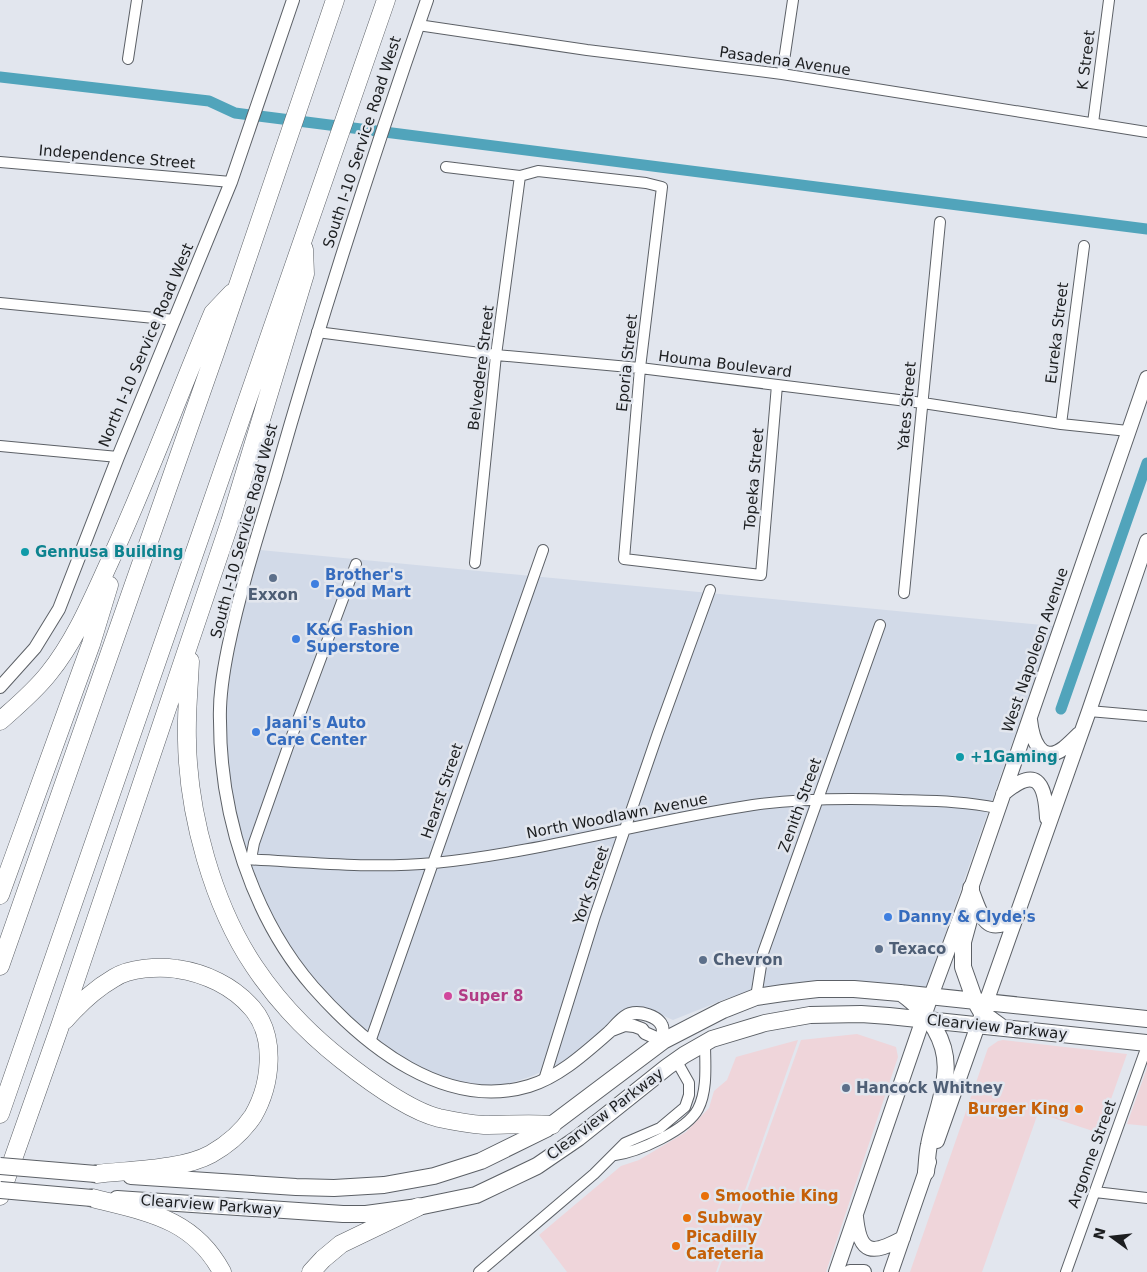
<svg xmlns="http://www.w3.org/2000/svg" width="1147" height="1272" font-family="'DejaVu Sans',sans-serif">
	<style>
		.commercial { fill: #efd5da }
		.built { fill: #d2dae8 }
		.lines { fill: none; stroke-linecap: round; stroke-linejoin: round }
		.canal { stroke: #51a4bb; stroke-width: 11 }
		.minor-casing { stroke: #5c6066; stroke-width: 12 }
		.tertiary-casing { stroke: #5c6066; stroke-width: 14 }
		.secondary-casing { stroke: #5c6066; stroke-width: 16 }
		.trunk-casing { stroke: #5c6066; stroke-width: 18 }
		.motorway-casing { stroke: #5c6066; stroke-width: 19 }
		.minor { stroke: #fff; stroke-width: 10 }
		.tertiary { stroke: #fff; stroke-width: 12 }
		.secondary { stroke: #fff; stroke-width: 14 }
		.trunk { stroke: #fff; stroke-width: 16 }
		.motorway { stroke: #fff; stroke-width: 18 }
		.trunk-bridge-casing { stroke: #5c6066; stroke-width: 18; stroke-linecap: butt }
		.trunk-bridge { stroke: #fff; stroke-width: 16 }
		.culture-dot { fill: #0f9aa8; stroke: #e2e6ee; stroke-width: 2 }
		.service-dot { fill: #5c6f8a; stroke: #e2e6ee; stroke-width: 2 }
		.shop-dot { fill: #3f7fe0; stroke: #e2e6ee; stroke-width: 2 }
		.hotel-dot { fill: #d1479c; stroke: #e2e6ee; stroke-width: 2 }
		.food-dot { fill: #e8710a; stroke: #e2e6ee; stroke-width: 2 }
		.labels { text-anchor: middle; stroke-width: 5; stroke-linejoin: round; paint-order: stroke }
		.street-label { font-size: 15px; fill: #1c1e20; stroke: #e2e6ee }
		.culture-label { font-size: 15px; font-weight: bold; fill: #0d838f; stroke: #e2e6ee; text-anchor: start }
		.shop-label { font-size: 15px; font-weight: bold; fill: #366cbe; stroke: #e2e6ee; text-anchor: start }
		.service-label { font-size: 15px; font-weight: bold; fill: #4e5e75; stroke: #e2e6ee; text-anchor: start }
		.hotel-label { font-size: 15px; font-weight: bold; fill: #b23c85; stroke: #e2e6ee; text-anchor: start }
		.food-label { font-size: 15px; font-weight: bold; fill: #c56008; stroke: #e2e6ee; text-anchor: start }
	</style>
	<rect width="100%" height="100%" fill="#e2e6ee"/>
	<!-- commercial -->
	<path class="commercial" d="M857 1034 896 1047 898 1057 826 1272H718L801 1040Z
		M798 1040 716 1272H567L539 1235 621 1166 639 1160 686 1132 709 1108 714 1091 727 1080 736 1057Z
		M1003 1040 1127 1054 1099 1133 1038 1113 982 1272H910L988 1048 998 1041Z
		M1147 1068V1126L1127 1124Z"/>
	<!-- built -->
	<path class="built" d="M260 550 1053 626 926 989 832 983 776 985 728 998 673 1020 648 1009 626 1013 561 1063 532 1076 505 1085 483 1086 459 1082 437 1076 408 1062 383 1045 343 1012 315 983 273 923 252 870 235 817 226 742 227 707 231 664 237 633Z"/>
	<g class="lines">
		<!-- canal -->
		<path class="canal" d="M0 77 209 101 235 113 1147 229
			M1061 709 1147 463"/>
		<!-- minor casing -->
		<g class="minor-casing">
			<path id="minor" d="M418 25 587 50 782 74 1147 132
				M128 59 137 0
				M782 74 793 0
				M1093 123 1109 0
				M0 162 231 182
				M446 167 520 176 538 171 646 183 662 187 640 368 624 559 761 575 777 385
				M0 303 175 320
				M317 332 496 355 640 368 923 403 1061 424 1128 431
				M1061 424 1084 246
				M0 446 118 457
				M475 563 496 355 520 176
				M904 593 940 222
				M1089 711 1147 716
				M242 859C306 862 370 869 434 863 542 852 646 821 753 805 802 798 850 798 899 800 932 801 965 801 997 808
				M251 859 254 843 290 741 356 564
				M756 997 763 953 880 625
				M370 1042 543 550
				M544 1080 595 916 658 733 710 590
				M615 1155C638 1152 687 1130 698 1109 708 1090 705 1063 705 1043
				M1095 1192 1147 1198
				M479 1272 594 1174 625 1143 660 1128 685 1107 689 1095V1083L676 1060
				M1066 1272 1147 1046"/>
		</g>
		<!-- tertiary casing -->
		<g class="tertiary-casing">
			<path id="tertiary" d="M427 0C372 158 321 317 275 478 258 534 240 590 228 648 223 673 219 696 220 721 220 814 252 917 313 987 365 1046 445 1111 529 1086 559 1077 585 1053 608 1033 615 1027 621 1017 630 1014 640 1011 658 1016 662 1026 663 1028 663 1039 663 1041L645 1033 642 1029 634 1026 625 1025 612 1030
				M0 687 35 648 59 609 118 457 231 182 293 0"/>
		</g>
		<!-- secondary casing -->
		<g class="secondary-casing">
			<path id="secondary" d="M1030 720C1032 738 1040 766 1064 748 1069 744 1074 739 1079 734
				M1003 794C1036 766 1045 781 1047 818
				M971 889C982 915 984 939 1017 917
				M937 1141 1089 711 1147 541
				M856 1217C860 1255 872 1255 903 1238
				M836 1272 931 996 971 888 1147 378
				M850 1272H864
				M891 1272 929 1162"/>
		</g>
		<!-- trunk casing -->
		<g class="trunk-casing">
			<path id="trunk" d="M971 888 969 920 963 942V967L975 1001 982 1013 1000 1026
				M901 993C928 1012 950 1042 945 1077 943 1100 933 1123 929 1145 927 1154 927 1163 926 1172
				M131 1176 296 1187 334 1188 384 1185 434 1176 481 1161 546 1129 663 1041 723 1010 756 997 783 993 818 989H854L900 993 1147 1019
				M117 1199 343 1214H366L418 1207 476 1195 537 1166 578 1138 667 1067 684 1055 712 1039 765 1023 810 1015 861 1014 889 1016 1147 1043"/>
		</g>
		<!-- motorway casing -->
		<g class="motorway-casing">
			<path id="motorway" d="M190 661C189 687 186 714 187 740 188 814 213 905 254 966 278 1002 309 1034 342 1060 366 1079 410 1111 439 1118 453 1121 470 1124 484 1125 507 1125 530 1123 552 1125
				M0 721C17 706 35 691 49 673 75 641 92 600 109 563 147 481 178 396 213 313L232 293
				M0 895 91 644 109 585
				M0 966 215 353 335 0
				M65 1020C79 1004 95 989 114 978 129 968 159 966 177 969 205 973 233 986 252 1008 277 1037 271 1085 253 1116 243 1131 227 1145 211 1154 182 1170 130 1170 96 1174
				M0 1114 386 0
				M0 1196 60 1026 230 522 305 274 304 249
				M92 1198C147 1212 193 1218 222 1272
				M311 1272 323 1259 341 1244 418 1207"/>
		</g>
		<!-- minor -->
		<use href="#minor" class="minor"/>
		<!-- tertiary -->
		<use href="#tertiary" class="tertiary"/>
		<!-- secondary -->
		<use href="#secondary" class="secondary"/>
		<!-- trunk -->
		<use href="#trunk" class="trunk"/>
		<!-- motorway -->
		<use href="#motorway" class="motorway"/>
		<!-- trunk-bridge casing -->
		<g class="trunk-bridge-casing">
			<path id="trunk-bridge" d="M0 1166 96 1174
				M0 1190 92 1198"/>
		</g>
		<!-- trunk-bridge -->
		<use href="#trunk-bridge" class="trunk-bridge"/>
	</g>
	<!-- markers -->
	<g class="culture-dot">
		<circle cx="25" cy="552" r="5"/>
		<circle cx="960" cy="757" r="5"/>
	</g>
	<g class="service-dot">
		<circle cx="273" cy="578" r="5"/>
		<circle cx="879" cy="949" r="5"/>
		<circle cx="703" cy="960" r="5"/>
		<circle cx="846" cy="1088" r="5"/>
	</g>
	<g class="shop-dot">
		<circle cx="315" cy="584" r="5"/>
		<circle cx="296" cy="639" r="5"/>
		<circle cx="256" cy="732" r="5"/>
		<circle cx="888" cy="917" r="5"/>
	</g>
	<circle class="hotel-dot" cx="448" cy="996" r="5"/>
	<g class="food-dot">
		<circle cx="1079" cy="1109" r="5"/>
		<circle cx="705" cy="1196" r="5"/>
		<circle cx="687" cy="1218" r="5"/>
		<circle cx="676" cy="1246" r="5"/>
	</g>
	<g class="labels">
		<!-- street labels -->
		<g class="street-label">
			<text transform="translate(1086 60) rotate(-83)" y="5">K Street</text>
			<text transform="translate(785 61) rotate(8)" y="5">Pasadena Avenue</text>
			<text transform="translate(362 142) rotate(-72)" y="5">South I-10 Service Road West</text>
			<text transform="translate(117 157) rotate(5)" y="5">Independence Street</text>
			<text transform="translate(1057 333) rotate(-83)" y="5">Eureka Street</text>
			<text transform="translate(146 345) rotate(-67)" y="5">North I-10 Service Road West</text>
			<text transform="translate(627 363) rotate(-84)" y="5">Eporia Street</text>
			<text transform="translate(725 364) rotate(7)" y="5">Houma Boulevard</text>
			<text transform="translate(481 368) rotate(-83)" y="5">Belvedere Street</text>
			<text transform="translate(907 406) rotate(-85)" y="5">Yates Street</text>
			<text transform="translate(754 479) rotate(-85)" y="5">Topeka Street</text>
			<text transform="translate(244 531) rotate(-75)" y="5">South I-10 Service Road West</text>
			<text transform="translate(1035 650) rotate(-71)" y="5">West Napoleon Avenue</text>
			<text transform="translate(442 791) rotate(-71)" y="5">Hearst Street</text>
			<text transform="translate(800 805) rotate(-70)" y="5">Zenith Street</text>
			<text transform="translate(617 816) rotate(-11)" y="5">North Woodlawn Avenue</text>
			<text transform="translate(591 885) rotate(-71)" y="5">York Street</text>
			<text transform="translate(997 1027) rotate(6)" y="5">Clearview Parkway</text>
			<text transform="translate(605 1114) rotate(-37)" y="5">Clearview Parkway</text>
			<text transform="translate(1092 1154) rotate(-70)" y="5">Argonne Street</text>
			<text transform="translate(211 1205) rotate(4)" y="5">Clearview Parkway</text>
		</g>
		<!-- culture labels -->
		<g class="culture-label">
			<text x="35" y="557">Gennusa Building</text>
			<text x="970" y="762">+1Gaming</text>
		</g>
		<!-- shop labels -->
		<g class="shop-label">
			<text x="325" y="580">Brother's<tspan x="325" dy="17">Food Mart</tspan></text>
			<text x="306" y="635">K&amp;G Fashion<tspan x="306" dy="17">Superstore</tspan></text>
			<text x="266" y="728">Jaani's Auto<tspan x="266" dy="17">Care Center</tspan></text>
			<text x="898" y="922">Danny &amp; Clyde's</text>
		</g>
		<!-- service labels -->
		<g class="service-label">
			<text x="273" y="600" text-anchor="middle">Exxon</text>
			<text x="889" y="954">Texaco</text>
			<text x="713" y="965">Chevron</text>
			<text x="856" y="1093">Hancock Whitney</text>
		</g>
		<!-- hotel labels -->
		<g class="hotel-label">
			<text x="458" y="1001">Super 8</text>
		</g>
		<!-- food labels -->
		<g class="food-label">
			<text x="1069" y="1114" text-anchor="end">Burger King</text>
			<text x="715" y="1201">Smoothie King</text>
			<text x="697" y="1223">Subway</text>
			<text x="686" y="1242">Picadilly<tspan x="686" dy="17">Cafeteria</tspan></text>
		</g>
	</g>
	<!-- north arrow -->
	<g transform="translate(1112 1237) rotate(285)" stroke="#e2e6ee" stroke-width="4" paint-order="stroke">
	<path d="M0-4L9 19L0 12L-9 19Z" fill="#1c1e20"/>
	<text y="-8" font-size="14" font-weight="bold" text-anchor="middle" fill="#1c1e20">N</text>
	</g>
</svg>
